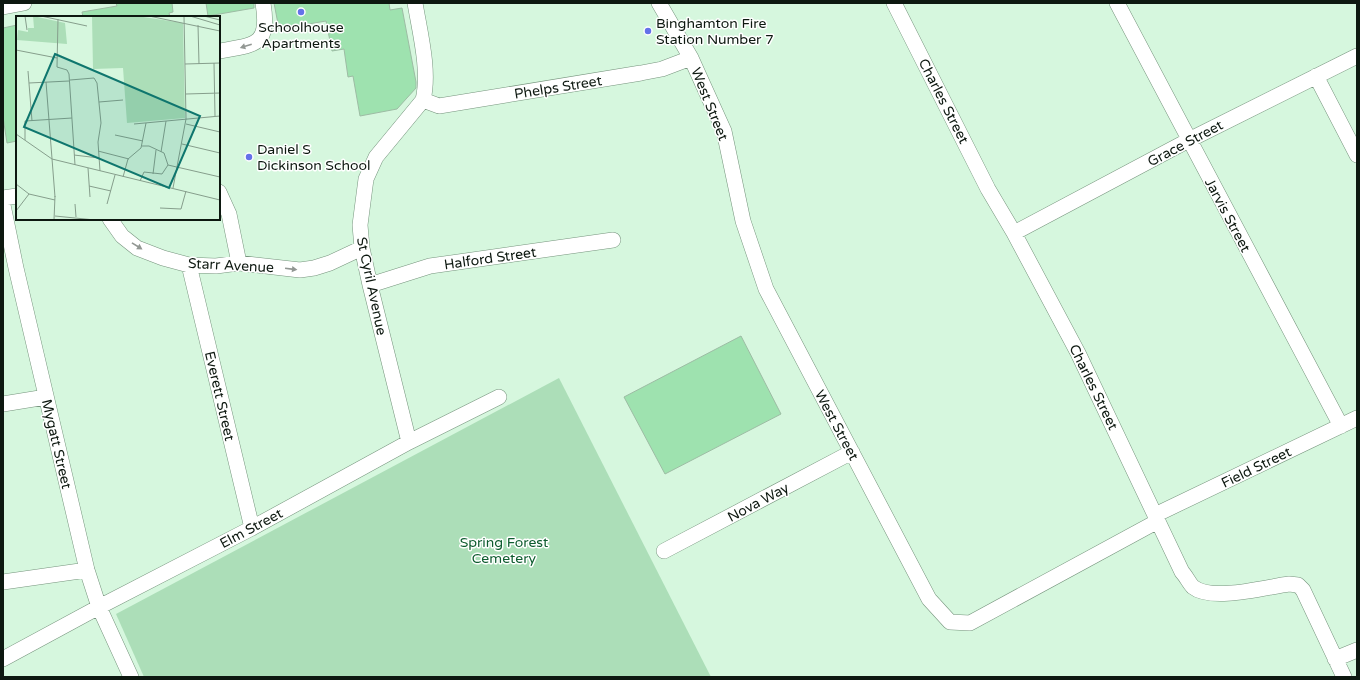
<svg xmlns="http://www.w3.org/2000/svg" width="1360" height="680" font-family="'Varela Round',sans-serif">
	<style>
		.green { fill: #acdeb8 }
		.building { fill: #9ee2af; stroke: #9dbca4 }
		.lines { fill: none; stroke-linecap: round; stroke-linejoin: round }
		.minor-casing { stroke: #76947d; stroke-width: 16 }
		.minor { stroke: #fff; stroke-width: 15 }
		.oneway { fill: #929793 }
		.poi-dot { fill: #6471e9; stroke: #fff; stroke-width: 1.5 }
		.labels { text-anchor: middle; stroke-width: 3; stroke-linejoin: round; paint-order: stroke }
		.poi-label { font-size: 14px; fill: #0d1810; stroke: #fff; text-anchor: start }
		.street-label { font-size: 14px; fill: #0d1810; stroke: #fff }
		.park-label { font-size: 14px; fill: #0e5c2f; stroke: #fff }
		.inset-road { fill: none; stroke: #869e8c; stroke-width: 1 }
		.view { fill: #0f766e; fill-opacity: 0.15; stroke: #0f766e; stroke-width: 2 }
		.inset-edge { fill: none; stroke: #0d1810; stroke-width: 2 }
	</style>
	<rect width="100%" height="100%" fill="#d6f7de"/>
	<!-- green -->
	<path class="green" d="M559 378 711 677H144L116 614Z"/>
	<!-- building -->
	<path class="building" d="M116 3H172L173 12 169 13 170 17H83L82 12 117 6Z
		M206 3H254V8L208 16Z
		M274 3H389L390 10 402 8 416 82V88L397 109 360 116 353 76 348 77 344 49 332 51 326 21 279 29Z
		M17 25V141L7 143 3 117V28Z
		M741 336 781 414 665 474 624 397Z"/>
	<g class="lines">
		<!-- minor casing -->
		<g class="minor-casing">
			<path id="minor" d="M659 3 691 58 724 131 743 221 766 289 929 599 950 622 970 623 1158 521
				M894 3 988 189 1014 233 1078 353 1182 572C1186 576 1189 583 1193 587 1212 602 1266 587 1289 584L1298 585 1303 590 1344 677
				M1117 3 1341 426
				M3 7 24 3
				M219 51C255 45 270 46 263 3
				M1316 76 1357 155
				M423 100 439 106 641 73 662 69 691 58
				M219 192 229 214 239 263
				M3 198 17 196
				M3 205 16 268 87 570 99 607 131 677
				M110 219 122 236 137 248 163 258 189 265 216 266 239 263 300 270 314 268 330 263 362 248
				M1014 233 1189 140 1357 56
				M189 265 252 528
				M370 285 430 266 613 240
				M3 404 46 397
				M409 442 370 285 362 248 360 225 366 179 376 157 423 100C430 71 420 33 415 3
				M1155 515 1357 418
				M664 551 852 452
				M3 582 87 570
				M3 659 99 607 252 528 409 442 499 397
				M1335 659 1357 650"/>
		</g>
		<!-- minor -->
		<use href="#minor" class="minor"/>
	</g>
	<!-- one-way arrows -->
	<defs><path id="oneway-solid" d="M-6-.8H1V-3.2L6.5 0L1 3.2V.8H-6Z"/></defs>
	<g class="oneway">
		<use href="#oneway-solid" transform="translate(246 46) rotate(163)"/>
		<use href="#oneway-solid" transform="translate(137 246) rotate(32)"/>
		<use href="#oneway-solid" transform="translate(291 269) rotate(7)"/>
	</g>
	<!-- markers -->
	<g class="poi-dot">
		<circle cx="301" cy="12" r="4"/>
		<circle cx="648" cy="31" r="4"/>
		<circle cx="249" cy="157" r="4"/>
	</g>
	<g class="labels">
		<!-- poi labels -->
		<g class="poi-label">
			<text x="656" y="28">Binghamton Fire<tspan x="656" dy="16">Station Number 7</tspan></text>
			<text x="301" y="32" text-anchor="middle">Schoolhouse<tspan x="301" dy="16">Apartments</tspan></text>
			<text x="257" y="154">Daniel S<tspan x="257" dy="16">Dickinson School</tspan></text>
		</g>
		<!-- street labels -->
		<g class="street-label">
			<text transform="translate(558 87) rotate(-9)" y="5">Phelps Street</text>
			<text transform="translate(944 101) rotate(63)" y="5">Charles Street</text>
			<text transform="translate(710 104) rotate(68)" y="5">West Street</text>
			<text transform="translate(1185 143) rotate(-28)" y="5">Grace Street</text>
			<text transform="translate(1228 215) rotate(62)" y="5">Jarvis Street</text>
			<text transform="translate(490 258) rotate(-8)" y="5">Halford Street</text>
			<text transform="translate(231 265) rotate(3)" y="5">Starr Avenue</text>
			<text transform="translate(372 286) rotate(78)" y="5">St Cyril Avenue</text>
			<text transform="translate(1094 387) rotate(64)" y="5">Charles Street</text>
			<text transform="translate(220 396) rotate(77)" y="5">Everett Street</text>
			<text transform="translate(837 425) rotate(62)" y="5">West Street</text>
			<text transform="translate(57 444) rotate(77)" y="5">Mygatt Street</text>
			<text transform="translate(1256 467) rotate(-26)" y="5">Field Street</text>
			<text transform="translate(758 502) rotate(-28)" y="5">Nova Way</text>
			<text transform="translate(251 528) rotate(-28)" y="5">Elm Street</text>
		</g>
		<!-- park labels -->
		<g class="park-label">
			<text x="504" y="547">Spring Forest<tspan x="504" dy="16">Cemetery</tspan></text>
		</g>
	</g>
	<!-- overview -->
	<g transform="translate(16 16)">
		<rect width="204" height="204" fill="#d6f7de"/>
		<path d="M17 0 49 7 51 28 1 24 2 14 12 16V12H18ZM76 0H121L167 7 169 102 111 107 107 52 77 53Z" fill="#acdeb8"/>
		<path class="inset-road" d="M9 0 11 14M25 0 71 10M133 0 204 15M174 0 204 9M188 0 204 4M42 3 41 51 51 54 53 58 59 149M182 9 183 48M0 34 41 42M198 47 199 100M169 48 204 47M12 55 16 105M54 64 78 62 81 67 85 107 82 126 84 155M30 66 39 181M13 67 53 65M170 78 204 77M83 86 107 84M118 108 204 100M170 108 204 116M0 118 36 143 204 184M99 119 127 125M9 124V105L56 102M166 128 204 137M82 135 113 143M145 136 150 105M58 139 83 142M152 149 204 161M72 152 74 181M137 158 140 134M107 161 112 143 125 132 130 107M124 165 128 156 146 158 152 149 148 137 133 130H126M0 168 13 178 39 184M73 170 95 175M157 172 170 103 168 0M59 188 60 201M91 188 99 159M144 192 165 193 170 175M0 195 13 178M39 200 79 204M38 204 39 180"/>
		<path class="view" d="M39 38 184 100 153 172 8 111Z"/>
		<rect width="204" height="204" class="inset-edge"/>
	</g>
	<!-- border -->
	<rect width="1360" height="680" fill="none" stroke="#0d1810" stroke-width="8"/>
</svg>
